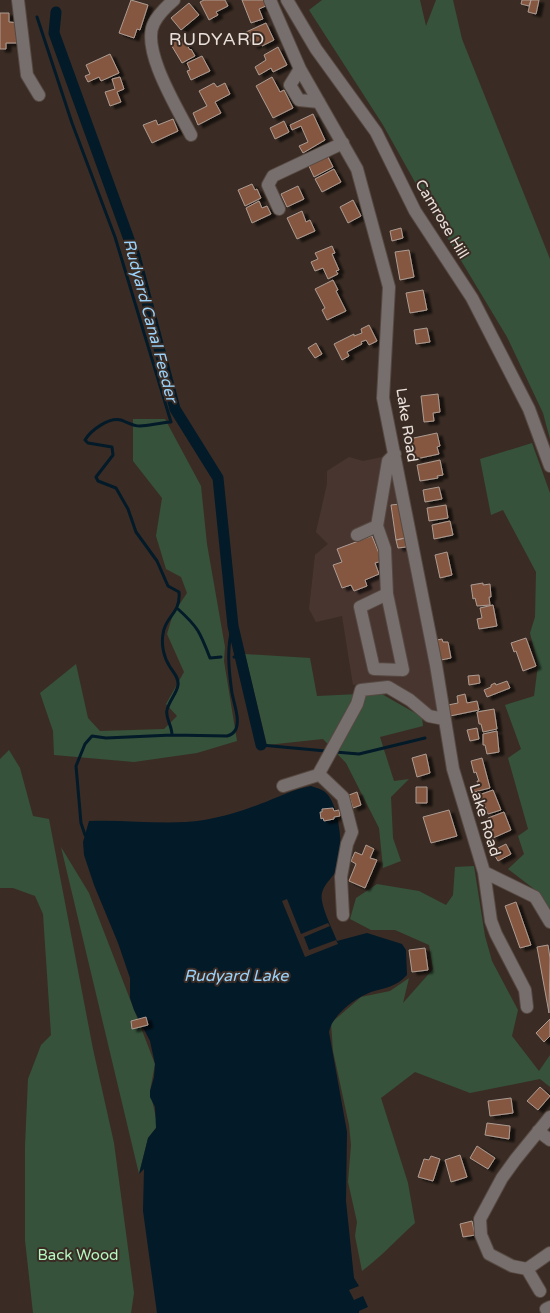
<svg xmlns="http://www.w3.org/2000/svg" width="550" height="1313" font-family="'Varela Round',sans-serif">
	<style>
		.commercial { fill: #483530 }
		.green { fill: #36523b }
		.water { fill: #031a29 }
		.pier { fill: #3a2c24 }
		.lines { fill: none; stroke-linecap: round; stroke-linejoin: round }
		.stream { stroke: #031a29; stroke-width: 3 }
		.canal { stroke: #031a29; stroke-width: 11 }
		.building { fill: #855740; stroke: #ad9c93; filter: url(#shadow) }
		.minor-casing { stroke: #564941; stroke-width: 14 }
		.minor { stroke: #776f6d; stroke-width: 12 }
		.labels { text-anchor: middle; stroke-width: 4; stroke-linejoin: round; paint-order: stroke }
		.street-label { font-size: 15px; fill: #e9e0db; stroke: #3a2c24 }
		.park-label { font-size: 15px; fill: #b4f7c0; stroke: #3a2c24 }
		.water-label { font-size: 16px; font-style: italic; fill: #9ad2fa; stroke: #3a2c24 }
		.quarter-label { font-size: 18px; letter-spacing: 1px; fill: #e9e0db; stroke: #3a2c24 }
	</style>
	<defs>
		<filter id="shadow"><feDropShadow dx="5" dy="3" stdDeviation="1" flood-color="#0009"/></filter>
	</defs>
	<rect width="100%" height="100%" fill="#3a2c24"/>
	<!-- commercial -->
	<path class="commercial" d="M387 456 393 465 419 611 439 710 432 713 370 683 353 685 342 616 316 622 309 609 315 555 328 544 316 532 327 484V471L349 457 363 461Z"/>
	<!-- green -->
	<path class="green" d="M322 0H420L426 26 436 0H453L462 39 550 259V439L543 413 507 337 430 209 383 125 309 10Z
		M133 419H165L201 486 207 544 225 647 224 661 237 741 197 753 134 762 54 755 53 731 40 693 76 664 88 718 100 731 164 729 177 716 166 704 184 672 167 634 173 614 187 593 181 577 166 569 156 536 162 498 133 461Z
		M532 443 550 493V909L538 892 508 869 524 854 518 836 528 829 508 758 521 749 505 705 534 696 538 665 530 633 535 617 536 572 503 510 491 515 480 459Z
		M245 654 310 658 317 696 380 693 422 717 423 726 380 737 394 781 409 779 391 797 393 838 401 861 383 868 379 828 346 763 323 739 267 745Z
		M9 750 20 768 33 816 49 819 93 1049 114 1143 134 1293 131 1313H33L25 1240V1146L28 1079 41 1045 51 1035 43 914 35 896 13 888H0V759Z
		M61 847 89 893 155 1064 150 1091 156 1118V1128L148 1138 139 1174Z
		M474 866 485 936 492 961 518 1010 512 1036 539 1071 550 1055V1087L540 1079 470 1093 415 1072 381 1098 408 1183 415 1223C397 1239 381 1257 362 1271L355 1236 357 1222 348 1182 351 1145 349 1125 333 1051 331 1023 361 997 390 991 409 978 403 1003 433 969 429 945 395 930H371L350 919 356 898 377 884 419 891 446 905 453 895 455 867Z"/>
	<!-- water -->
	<path class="water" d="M311 786C317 788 323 789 328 795 339 809 344 849 338 867 335 876 324 883 322 893 319 904 333 930 337 941L367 933 402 944 406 950 407 975C396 987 385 988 371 992 355 998 332 1015 329 1032L347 1132 346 1201 354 1278 359 1286 349 1290 354 1300 363 1296 368 1307 359 1311V1313H157L143 1211 144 1169 139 1174 148 1138 156 1128 155 1107 150 1097V1091L154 1077 155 1064 150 1041 134 1010 130 998V978L118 943 94 885 84 855 83 842 89 821C127 819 166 826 204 820 223 817 243 811 260 804 277 798 293 789 311 786Z"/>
	<!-- pier -->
	<path class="pier" d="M287 899 301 934 328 923 330 926 304 937 309 950 336 940 338 944 305 957 282 901Z"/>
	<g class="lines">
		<!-- stream -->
		<path class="stream" d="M37 17 72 123 115 237 171 422C160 423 150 425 140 426 133 426 127 422 121 420 109 417 91 430 85 440L88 443 112 447 113 455 96 477 98 481 116 488 128 509 136 532 157 561 168 586 179 592C181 614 165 616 163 634 161 645 164 658 170 667 174 673 179 678 178 685 177 693 169 701 167 710 165 718 172 725 172 735
			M178 609C198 627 200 632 210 658L221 657
			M234 657 240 656
			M261 745 326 751
			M335 752 359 754 425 738
			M85 835 81 823 76 766 85 744 92 736 106 738 172 735 227 736C231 735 234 733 236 729 240 719 234 704 232 693 229 672 226 647 233 626"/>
		<!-- canal -->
		<path class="canal" d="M56 12 54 33 135 256 175 409 218 478 233 626 261 745"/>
	</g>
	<!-- building -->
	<path class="building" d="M131 0 148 5 140 30 137 29 134 38 119 33Z
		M204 0H225L228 6 216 12 218 15 209 20 200 2Z
		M242 0H265L268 5 259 9 263 19 251 23Z
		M522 0H531L529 6 521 4Z
		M531 0H539L536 14 528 12Z
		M189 3 199 15 181 30 171 18Z
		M0 13H9V22L19 23V43H6V49H0Z
		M266 23 274 40 262 46 260 43 253 46 246 32Z
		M181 36 190 50 191 49 195 56 182 63 170 43Z
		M278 47 287 65 273 72 271 68 259 75 255 67 266 60 264 55Z
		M110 54 119 73 101 81 99 77 88 82 85 76 90 74 86 65Z
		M202 56 210 71 191 80 187 71 190 70 187 63Z
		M120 77 124 89 117 92 121 102 110 106 105 92 115 89 112 79Z
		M272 77 280 92 284 90 293 108 273 118 256 86Z
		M214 83 217 87 225 83 230 94 215 102 221 113 198 125 193 113 207 106 199 91Z
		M313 114 325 140 303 153 299 146 308 142 301 126 292 130 290 125Z
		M173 119 178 131 152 143 143 125 156 120 158 125Z
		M284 121 289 132 275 139 270 128Z
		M327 155 333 167 314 177 308 164Z
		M334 169 341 182 322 192 315 179Z
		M252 184 255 190 257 189 261 198 245 206 238 190Z
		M298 186 304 199 287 207 281 194Z
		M353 200 361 216 348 223 340 207Z
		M259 201 262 208 267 206 271 214 252 223 246 208Z
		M302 211 306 222 310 220 315 231 297 239 287 218Z
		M401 228 403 238 392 241 390 231Z
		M332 246 335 253 332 254 339 270 336 271 338 274 328 279 323 268 315 271 311 262 318 259 315 253Z
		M409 250 414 277 400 280 395 252Z
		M333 280 338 290 336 291 346 311 327 320 322 310 325 308 315 289Z
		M423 290 427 310 410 313 406 293Z
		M369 325 377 341 369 345 366 340 361 342 362 344 347 352 349 356 342 360 334 344 354 334V336L362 333 361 329Z
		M427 328 430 342 416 344 414 330Z
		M316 343 322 354 315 358 308 348Z
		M438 394 440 412 433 413 434 421 424 422 421 396Z
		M437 433 440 446 437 447 439 454 416 459 415 454 413 455 409 439Z
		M440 460 443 475 437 476 438 478 420 481 417 465Z
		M439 487 442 499 425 502 423 490Z
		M400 504 405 538 396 540 391 505Z
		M446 505 448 518 429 521 427 508Z
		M450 521 453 535 434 539 432 525Z
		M372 536 382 561 375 563 379 574 365 580 367 586 354 591 351 585 342 588 333 565 342 562 337 549Z
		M405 538 406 547 398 548 396 540Z
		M447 552 452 575 440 578 435 555Z
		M483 583V585L490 584 491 597H489L490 605 477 606 475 598 473 599 471 585Z
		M493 605 497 626 479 629 477 619 482 618 480 608Z
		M526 638 536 666 523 671 516 651 514 652 511 643Z
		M442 639 443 642H448L451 658 441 660 437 640Z
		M479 675 480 683 469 685 468 676Z
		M507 681 510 688 487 697 484 690 491 687V685L495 683 496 685Z
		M465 694 467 703 477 701 479 710 450 716 448 705 458 703 457 696Z
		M494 709 497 729 483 732 481 724H479L477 712Z
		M477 728 479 739 470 741 467 730Z
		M497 731 499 752 487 754 485 745H483V734Z
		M426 754 430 773 417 777 412 758Z
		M482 758 490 788 474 792 472 785 478 784 477 781H479L476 772 474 773 471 761Z
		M416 787H427V803H416Z
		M493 790 501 810 488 814 484 804 479 806 476 796Z
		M357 792 361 805 353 808 349 795Z
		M333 808 334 811 339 810 340 816 334 817V819L324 821 323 818 321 819 320 812H322V809Z
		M449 810 457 836 431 843 423 817Z
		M504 812 511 830 493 838 491 831 493 830 488 818Z
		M506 844 511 854 498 861 492 851Z
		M366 845 374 849 370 858 377 860 365 888 349 881 356 864 351 861 355 852 362 855Z
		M516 902 531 945 520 948 505 906Z
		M548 945 550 958 549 1013 537 947Z
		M425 948 428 970 412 972 409 950Z
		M146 1017 148 1025 132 1029 131 1021Z
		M550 1019V1036L544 1042 536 1033Z
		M540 1087 550 1096 538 1110 527 1101Z
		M511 1098 513 1113 490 1116 488 1101Z
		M487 1123 510 1126 509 1139 485 1135Z
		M477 1146 495 1158 488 1169 470 1158Z
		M460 1155 467 1177 451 1182 445 1160Z
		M431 1156 440 1159 433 1181 418 1177 424 1159 429 1160Z
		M472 1221 475 1235 463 1237 460 1224Z"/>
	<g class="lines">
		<!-- minor casing -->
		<g class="minor-casing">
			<path id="minor" d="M18 0 27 75 39 95
				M174 0C167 6 158 15 154 23 140 49 179 111 191 135
				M270 0 300 69 357 169 389 287 383 398 436 665 453 769 484 872 491 921 496 934 525 990 527 1007
				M287 0 316 49 376 132 415 211 472 298 529 409 550 466
				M300 69 290 85 299 100 319 102
				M279 209 268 185 273 176 343 143
				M377 526 388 461 395 454
				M357 535 377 526 385 549 387 594 403 670 374 669 360 607 387 594
				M318 775 357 704 361 690 388 687 410 700 429 716 444 719
				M283 786 318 775 322 777 343 797 352 832 347 844 341 877 343 915
				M484 872 535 897 550 922
				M550 1117 515 1160 502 1178 480 1219 481 1235 489 1254 512 1266 527 1269 550 1253
				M538 1131 550 1140
				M527 1269 540 1291
				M546 1309 550 1307"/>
		</g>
		<!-- minor -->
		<use href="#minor" class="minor"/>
	</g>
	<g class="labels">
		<!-- street labels -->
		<g class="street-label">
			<text transform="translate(442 219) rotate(59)" y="5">Camrose Hill</text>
			<text transform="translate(407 425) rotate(81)" y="5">Lake Road</text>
			<text transform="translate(485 820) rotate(73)" y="5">Lake Road</text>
		</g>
		<!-- park labels -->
		<g class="park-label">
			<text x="78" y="1260">Back Wood</text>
		</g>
		<!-- water labels -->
		<g class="water-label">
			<text transform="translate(151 320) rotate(75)" y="6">Rudyard Canal Feeder</text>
			<text x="236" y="981">Rudyard Lake</text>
		</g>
		<!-- quarter labels -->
		<g class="quarter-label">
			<text x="217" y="45">RUDYARD</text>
		</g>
	</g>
</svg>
